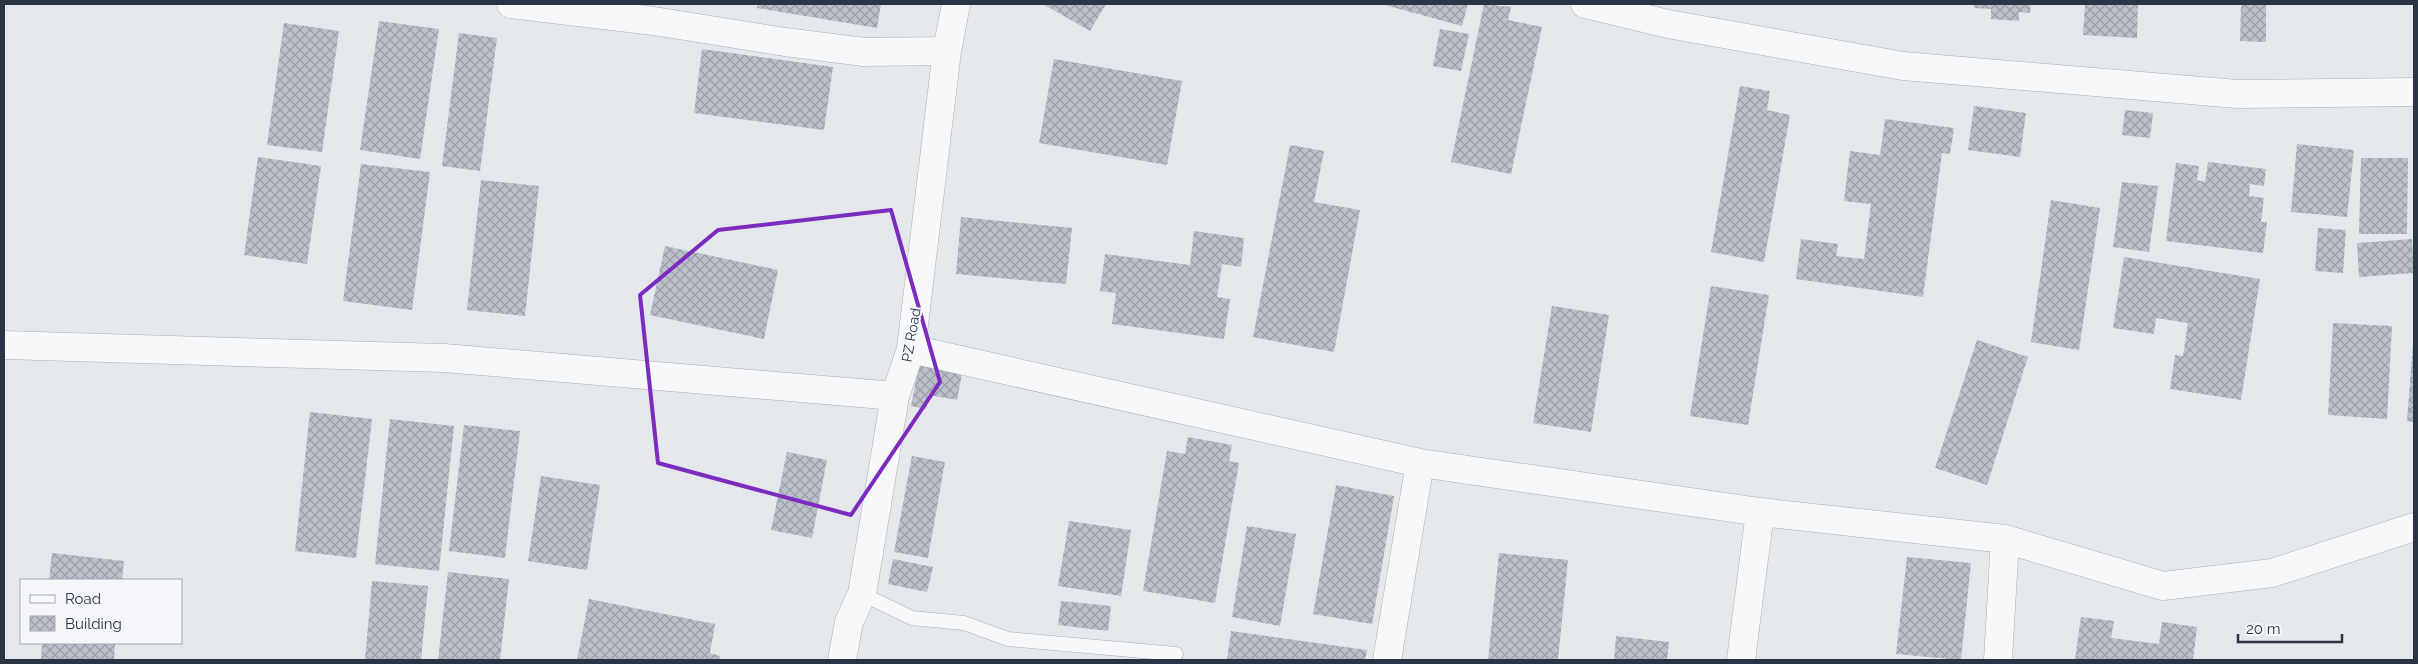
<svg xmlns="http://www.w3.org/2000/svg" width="2418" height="664" font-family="Raleway,sans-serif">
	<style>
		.building { fill: url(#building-cross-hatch) }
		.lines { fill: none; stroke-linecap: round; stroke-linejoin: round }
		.service-casing { stroke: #a9aeb7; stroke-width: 15 }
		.minor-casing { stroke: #a9aeb7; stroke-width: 29 }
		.service { stroke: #f7f8fa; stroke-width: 14 }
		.minor { stroke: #f7f8fa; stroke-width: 28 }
		.marked { fill: none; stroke: #7b2cbf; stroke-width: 4; stroke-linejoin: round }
		.labels { text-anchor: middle; stroke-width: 4; stroke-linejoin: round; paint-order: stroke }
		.street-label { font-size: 14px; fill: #2b3445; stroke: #f4f6f9 }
	</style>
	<defs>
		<pattern id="building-cross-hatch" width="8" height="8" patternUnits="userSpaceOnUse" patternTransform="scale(1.25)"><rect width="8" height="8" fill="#bbc0ca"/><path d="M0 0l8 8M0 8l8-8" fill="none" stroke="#989da6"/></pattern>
	</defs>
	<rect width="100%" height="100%" fill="#e4e7ec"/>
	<!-- building -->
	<path class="building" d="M758 4H881L877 28 757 8Z
		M1043 4H1106L1090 31Z
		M1381 4H1468L1462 26Z
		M1484 4 1511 7 1508 20 1542 27 1511 174 1451 162Z
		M1975 4H2031L2030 13 2019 12V21L1991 19V9L1974 8Z
		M2085 4 2138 5 2137 38 2083 35Z
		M2241 4H2266V42L2240 41Z
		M379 21 439 29 420 159 360 150Z
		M284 23 339 31 322 152 267 145Z
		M1440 29 1469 34 1461 71 1433 66Z
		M459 33 497 38 480 171 442 166Z
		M702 49 833 67 824 130 694 113Z
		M1054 59 1182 81 1167 165 1039 143Z
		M1740 86 1770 91 1767 110 1790 115 1764 262 1711 252Z
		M1974 106 2026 113 2020 157 1968 150Z
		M2125 110 2153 113 2150 138 2122 135Z
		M1885 119 1954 128 1950 154 1942 153 1923 297 1796 279 1801 239 1838 244 1836 256 1864 259 1871 204 1844 201 1850 151 1880 155Z
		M2297 144 2354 150 2347 217 2291 212Z
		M1290 145 1324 151 1314 202 1360 210 1334 352 1253 337Z
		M258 157 321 166 307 264 244 255Z
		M2361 158H2408L2407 234H2359Z
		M2208 162 2266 169 2264 186 2250 184 2249 196 2264 198 2261 222H2267L2263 253 2166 241 2176 163 2199 166 2197 180 2205 182Z
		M361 164 430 172 412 310 343 301Z
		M481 180 539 186 525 316 467 310Z
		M2122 182 2158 186 2149 252 2113 247Z
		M2051 200 2100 208 2079 350 2031 342Z
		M961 217 1072 228 1066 284 956 274Z
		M2318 228 2346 230 2343 273 2315 271Z
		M1194 231 1244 238 1241 267 1222 264 1217 297 1230 299 1224 339 1112 324 1116 293 1100 291 1105 254 1190 265Z
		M2412 239 2414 273 2359 277 2357 243Z
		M665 246 778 270 764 339 650 315Z
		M2124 257 2260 279 2241 400 2170 389 2175 355 2183 356 2188 323 2156 318 2154 334 2113 328Z
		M1711 286 1769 295 1748 425 1690 416Z
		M1552 306 1609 315 1591 432 1533 423Z
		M2333 323 2392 326 2387 419 2328 415Z
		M1977 340 2028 357 1987 485 1935 468Z
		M2413 343H2414V422L2407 421Z
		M919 365 962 373 957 400 929 395 926 409 911 406Z
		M310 412 372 419 356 558 295 551Z
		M390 419 454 426 439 571 375 564Z
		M464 425 520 431 505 558 449 551Z
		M1188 437 1232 445 1229 461 1239 463 1215 603 1143 591 1167 451 1185 454Z
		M787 452 827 460 812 538 771 530Z
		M912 456 945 462 928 558 894 552Z
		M541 476 600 485 587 570 528 561Z
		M1336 485 1394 496 1372 624 1313 614Z
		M1069 521 1131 530 1121 596 1058 586Z
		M1247 526 1296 534 1280 626 1232 617Z
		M52 553 124 561 122 580H49Z
		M1499 553 1568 560 1558 660H1488Z
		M1907 557 1971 563 1961 660 1896 654Z
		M893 559 933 567 927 592 888 584Z
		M448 572 509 579 500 660H438Z
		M372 581 428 586 421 660H365Z
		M589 599 715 624 710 653 720 656 719 660H577Z
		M1061 601 1111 606 1108 631 1058 625Z
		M2081 617 2114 621 2111 638 2159 644 2162 622 2197 627 2193 660H2075Z
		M1231 631 1367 650 1365 660H1227Z
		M1616 636 1669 642 1667 660H1614Z
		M42 643H115L114 660H41Z"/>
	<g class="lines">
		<!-- service casing -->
		<g class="service-casing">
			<path id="service" d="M862 594 912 618 964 623 1008 639 1176 654"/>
		</g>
		<!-- minor casing -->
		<g class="minor-casing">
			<path id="minor" d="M511 4 654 21 785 42 864 52 947 51
				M1585 4 1668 24 1903 66 2237 94 2414 92
				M4 345 444 358 895 396
				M911 349 1420 463 1760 512 2005 539 2163 586 2272 573 2414 527
				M842 660 849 622 862 594 895 396 911 349 947 51 956 4
				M1387 660 1420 463
				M1741 660 1760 512
				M1998 660 2005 539"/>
		</g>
		<!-- service -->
		<use href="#service" class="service"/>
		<!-- minor -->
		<use href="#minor" class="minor"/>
	</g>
	<!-- marked area -->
	<path class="marked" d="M891 210 940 382 851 515 658 463 640 295 718 230Z"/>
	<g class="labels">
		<!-- street labels -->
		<g class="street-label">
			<text transform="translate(911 335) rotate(-80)" y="5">PZ Road</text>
		</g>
	</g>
	<!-- border -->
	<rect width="2418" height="664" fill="none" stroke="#2b3445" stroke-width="10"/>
	<!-- legend -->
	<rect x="20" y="579" width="162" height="65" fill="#f4f6f9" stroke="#a4a8b1"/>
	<rect x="30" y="595" width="25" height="8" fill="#f7f8fa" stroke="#a4a8b1"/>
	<text x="65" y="604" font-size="15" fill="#2b3445">Road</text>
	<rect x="30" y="616" width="25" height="15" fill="url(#building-cross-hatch)" stroke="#a4a8b1"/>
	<text x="65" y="629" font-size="15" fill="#2b3445">Building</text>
	<!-- scale -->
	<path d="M2238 634v8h104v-8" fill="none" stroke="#2b3445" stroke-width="2.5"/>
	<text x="2246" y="634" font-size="15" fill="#2b3445" stroke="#f4f6f9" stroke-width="4" paint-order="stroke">20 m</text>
</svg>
